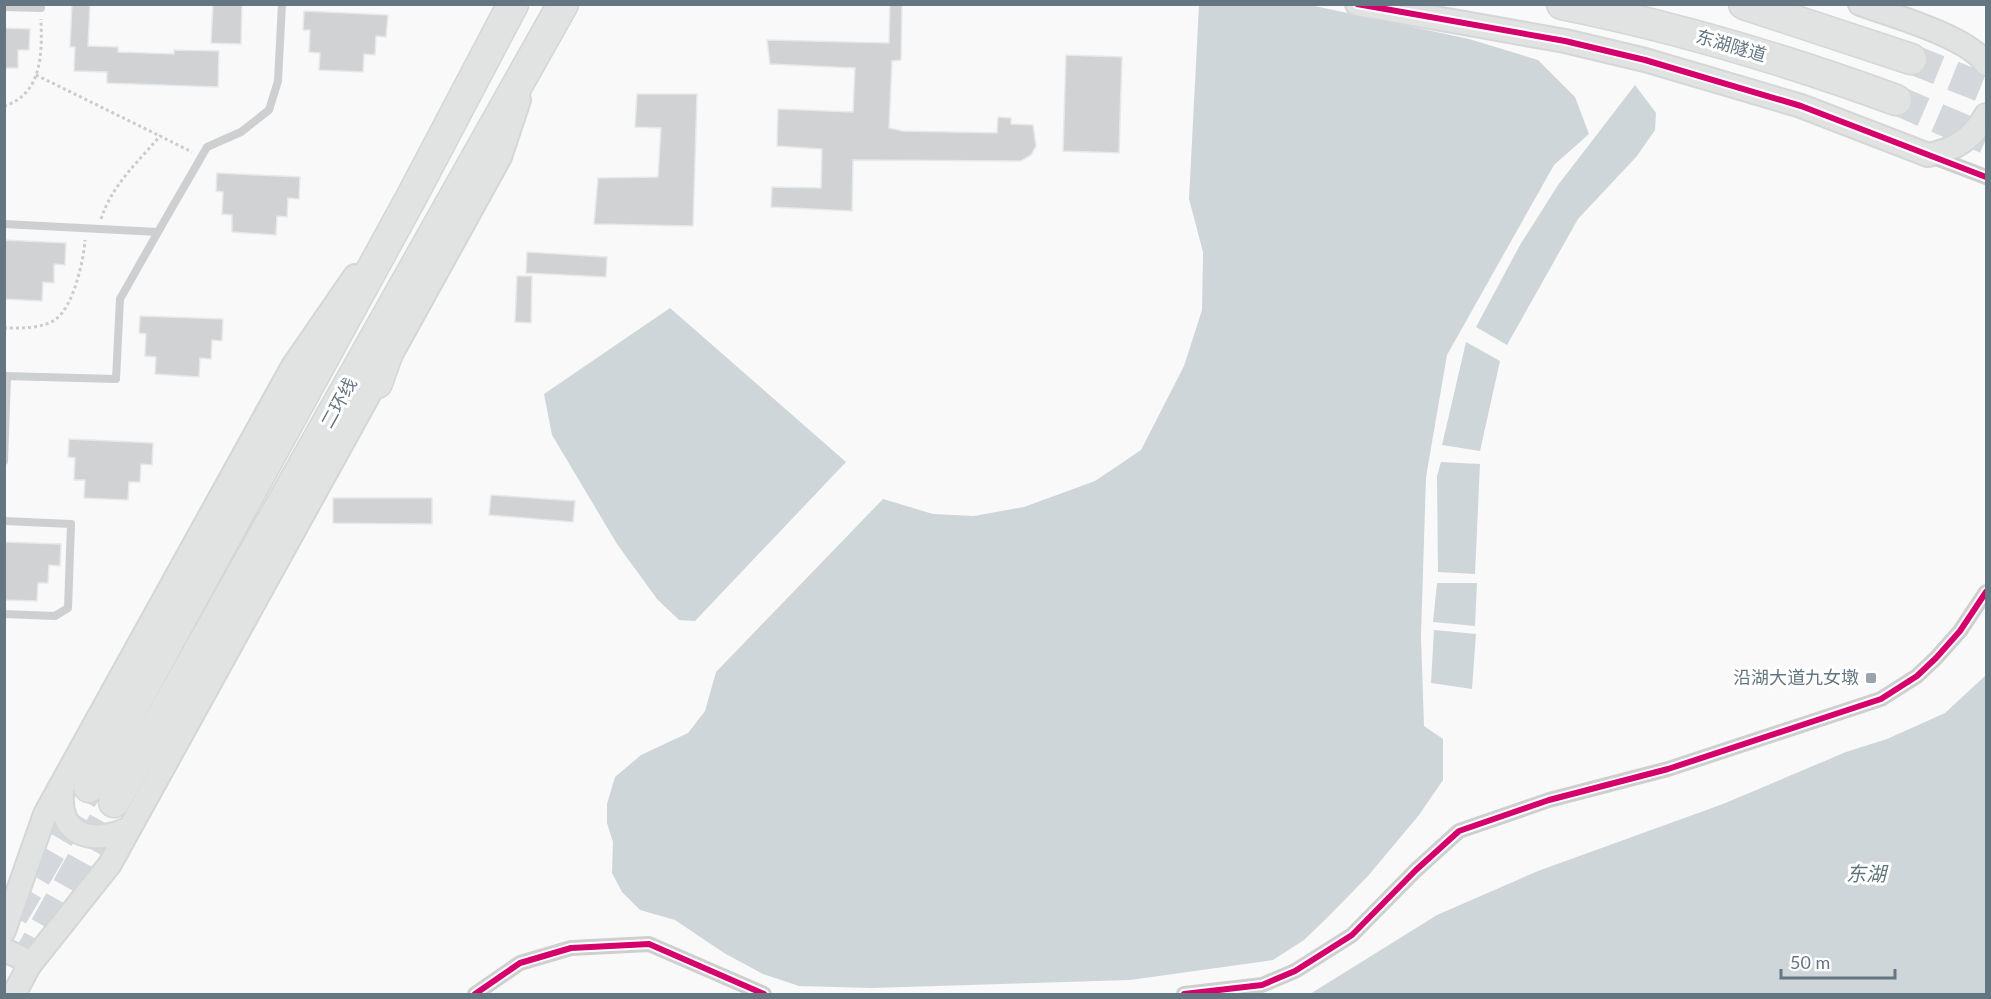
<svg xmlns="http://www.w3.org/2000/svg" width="1991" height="999" font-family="Lato,'Noto Sans SC',sans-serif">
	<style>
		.water { fill: #ced6d9 }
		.building { fill: #d0d2d3; stroke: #e8e8e8; stroke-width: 1.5 }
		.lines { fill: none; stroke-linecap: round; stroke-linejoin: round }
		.highway-tunnel { stroke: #d4d8dc; stroke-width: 30; stroke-dasharray: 30 15; stroke-linecap: butt }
		.secondary-casing { stroke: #d5d6d7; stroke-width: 26 }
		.highway-casing { stroke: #d5d6d6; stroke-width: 33 }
		.path { stroke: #cbcccd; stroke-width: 3; stroke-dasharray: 3 3; stroke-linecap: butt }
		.lane { stroke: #cecfd0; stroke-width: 8 }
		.street { stroke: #cecfd0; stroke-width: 16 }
		.secondary { stroke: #e1e2e2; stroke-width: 22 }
		.highway { stroke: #e1e2e2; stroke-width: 30 }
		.cycleway-casing { stroke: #fff; stroke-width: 10 }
		.cycleway { stroke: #d6006c; stroke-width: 6 }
		.poi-dot { fill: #99a4ac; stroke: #fff; stroke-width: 2 }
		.labels { text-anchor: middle; stroke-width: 6; stroke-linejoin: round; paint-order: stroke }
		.street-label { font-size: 18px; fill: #657683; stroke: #fff }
		.poi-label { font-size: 18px; fill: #657683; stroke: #fff; text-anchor: end }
		.water-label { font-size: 20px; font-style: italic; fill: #60757c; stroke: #fff }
	</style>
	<rect width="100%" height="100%" fill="#f9f9f9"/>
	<!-- water -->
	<path class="water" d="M1199 5H1310L1469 39 1538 60 1575 97 1589 134 1554 165 1447 355 1426 477 1421 636 1424 726 1443 739V780L1419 815 1368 876 1328 917 1304 940 1273 960 1130 980 871 988 799 986 763 974 724 953 675 920 640 910 622 892 612 873 613 842 607 823V804L615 777 641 755 688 733 705 711 716 672 883 499 933 514 974 516 1024 507 1095 481 1141 450 1184 366 1202 310 1203 252 1189 199Z
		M1635 85 1656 113 1655 130 1637 156 1578 219 1507 345 1476 327 1520 245 1558 185Z
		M670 308 846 462 695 621 679 620 657 599 617 544 552 435 544 394Z
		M1466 342 1500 361 1480 451 1442 445Z
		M1441 462 1480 464 1475 574 1438 572 1437 476Z
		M1437 583H1477L1475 626 1433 622Z
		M1434 630 1476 634 1472 689 1431 683Z
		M1986 675V994H1310L1437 915 1538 871 1723 804 1846 752 1887 739 1945 713Z"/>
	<!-- building -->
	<path class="building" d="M72 4H90L88 46 118 47V52L174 54V50L219 51 218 87 107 83V72L74 71 75 47H70Z
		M213 4H242L241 44 211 43Z
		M890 4H902L901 60 892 61 889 128 902 131 997 133 998 117 1011 118V124L1033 125 1036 146 1031 155 1021 161 853 160 852 211 771 207 772 187 821 188 822 149 777 146 778 109 853 112 855 68 770 64 767 40 889 43Z
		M304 11 388 15 386 37 376 36 375 55 364 54 363 72 319 70 320 53 309 52 310 30H303Z
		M4 28 30 29 29 50H18V68H4Z
		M1066 55 1122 57 1119 153 1063 151Z
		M637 94H697L693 226 594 224 598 178 658 177 661 128 635 127Z
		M217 173 300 177 299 199 288 198 287 217 277 216 276 235 232 232V215L222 214 223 192 216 191Z
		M4 240 66 243 65 265 54 264V283L43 282 42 301 4 299Z
		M527 252 607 257 606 277 526 273Z
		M517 276H532L531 323 515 322Z
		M140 316 223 319 222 341 212 340 211 359 200 358 199 377 155 374 156 357 145 356 146 334 139 333Z
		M69 439 153 443 152 465 141 464 140 482H129L128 500 84 498 85 480H74L75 458 68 457Z
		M491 495 575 501 573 522 489 515Z
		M333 498H432V524L333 523Z
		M4 542 61 544 60 566 49 565 48 583H38L37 601 4 600Z"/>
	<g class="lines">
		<!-- highway-tunnel -->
		<path class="highway-tunnel" d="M1911 59 1986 89
			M1896 100 1986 139
			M13 916 89 787
			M23 966 114 802"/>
		<!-- secondary casing -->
		<g class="secondary-casing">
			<path id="secondary" d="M1357 4 1565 41 1645 60 1801 106 1928 155C1955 150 1972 139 1986 115
				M1860 4C1891 15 1969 37 1986 64
				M63 786C55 834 90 847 130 828
				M4 931 45 814 293 366 355 276
				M4 950 20 957 29 966
				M14 994 29 966 110 864 500 157 519 100"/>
		</g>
		<!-- highway casing -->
		<g class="highway-casing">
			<path id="highway" d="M1562 4C1676 27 1787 60 1896 100
				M1744 4 1911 59
				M377 383 394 335
				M89 787 412 196 513 4
				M114 802 563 4"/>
		</g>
		<!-- path -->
		<path class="path" d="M36 75 160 136
			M4 106C43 94 42 52 41 19
			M101 219C112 185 138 162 160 136L192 152
			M4 328C20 328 43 329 56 319 73 307 84 260 85 240"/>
		<!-- lane -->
		<path class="lane" d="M4 7 41 8V4
			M4 224 158 232 207 147 241 132 269 110 278 81 282 4
			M4 376 116 379 120 299 158 232
			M4 461 7 376
			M4 521 71 524 68 608 55 616 4 614"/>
		<!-- street -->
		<path class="street" d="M1928 155 1986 177
			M475 994 520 963 571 948 649 944 764 994
			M1184 994 1262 985 1295 971 1352 935 1416 870 1459 831 1549 800 1668 769 1881 699 1917 676 1936 658 1960 631 1986 592"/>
		<!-- secondary -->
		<use href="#secondary" class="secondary"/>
		<!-- highway -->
		<use href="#highway" class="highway"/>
		<!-- cycleway casing -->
		<g class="cycleway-casing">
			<path id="cycleway" d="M1357 4 1565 41 1645 60 1801 106 1986 177
				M475 994 520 963 571 948 649 944 764 994
				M1184 994 1262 985 1295 971 1352 935 1416 870 1459 831 1549 800 1668 769 1881 699 1917 676 1936 658 1960 631 1986 592"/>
		</g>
		<!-- cycleway -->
		<use href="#cycleway" class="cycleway"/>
	</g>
	<!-- markers -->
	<rect class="poi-dot" x="1865" y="672" width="12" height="12" rx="3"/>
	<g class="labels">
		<!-- street labels -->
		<g class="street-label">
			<text transform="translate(1731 46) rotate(16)" y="6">东湖隧道</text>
			<text transform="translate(339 403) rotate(-61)" y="6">二环线</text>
		</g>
		<!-- poi labels -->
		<g class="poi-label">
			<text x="1859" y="684">沿湖大道九女墩</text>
		</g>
		<!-- water labels -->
		<g class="water-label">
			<text x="1866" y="881">东湖</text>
		</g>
	</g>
	<!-- border -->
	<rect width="1991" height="999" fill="none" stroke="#657683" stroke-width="12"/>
	<!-- scale -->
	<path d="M1781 969v9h114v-9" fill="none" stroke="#657683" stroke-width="3"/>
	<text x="1790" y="969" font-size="18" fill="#657683" stroke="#ffffff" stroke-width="4.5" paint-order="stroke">50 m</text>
</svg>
